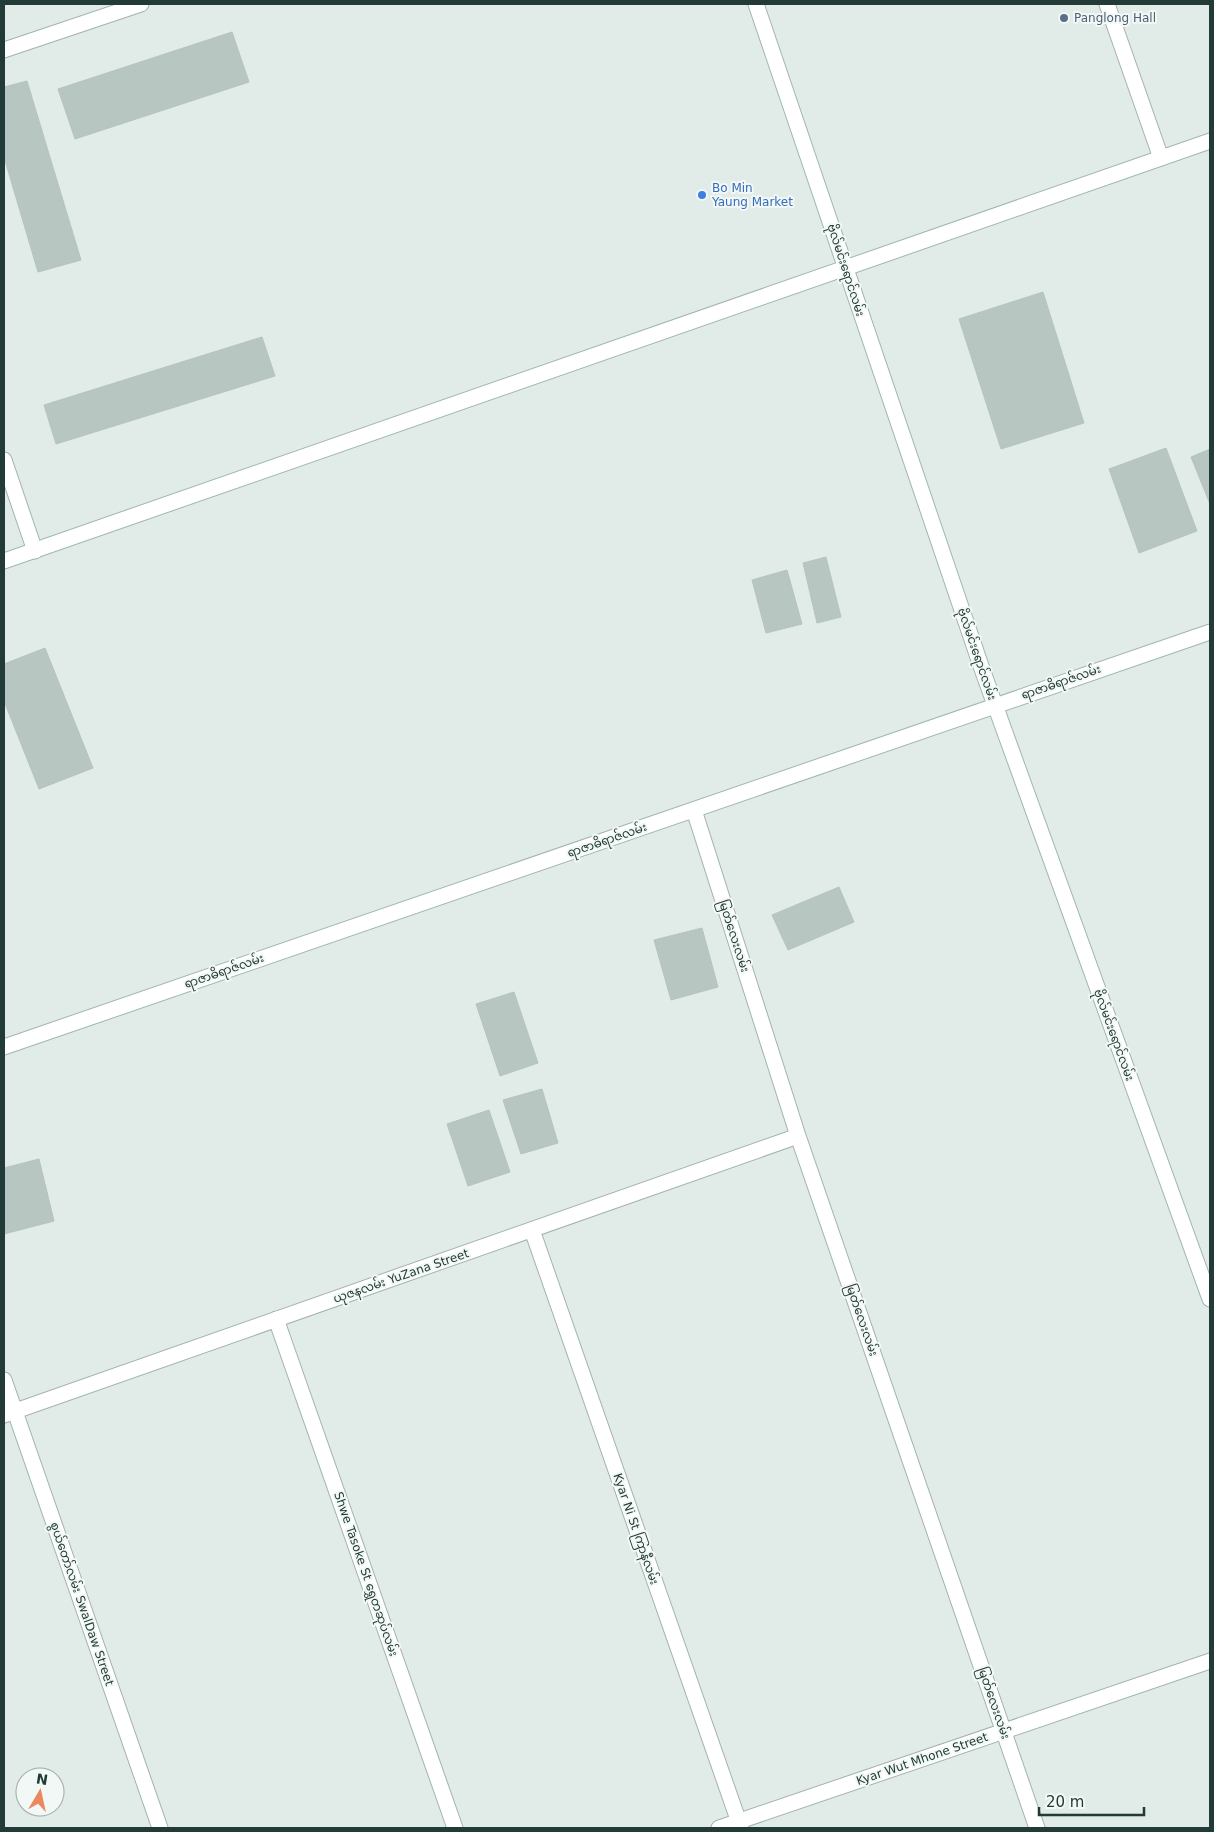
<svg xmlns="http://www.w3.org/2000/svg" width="1214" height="1832" font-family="'DejaVu Sans','Noto Sans Myanmar',sans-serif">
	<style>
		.building { fill: #b7c6c0; stroke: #b4c4be }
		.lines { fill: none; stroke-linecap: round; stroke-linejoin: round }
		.lane-casing { stroke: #a4b3ae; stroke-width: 17 }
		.street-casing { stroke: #a4b3ae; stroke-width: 17 }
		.secondary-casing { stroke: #a1b6b0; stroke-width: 17 }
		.lane { stroke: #fff; stroke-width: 15 }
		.street { stroke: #fff; stroke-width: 15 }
		.secondary { stroke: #fff; stroke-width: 15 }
		.service-dot { fill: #5c6f8a; stroke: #f2f8f5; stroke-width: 2 }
		.shop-dot { fill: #3f7fe0; stroke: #f2f8f5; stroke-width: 2 }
		.labels { text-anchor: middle; stroke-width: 4; stroke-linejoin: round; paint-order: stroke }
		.service-label { font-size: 12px; fill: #4e5e75; stroke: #f2f8f5; text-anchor: start }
		.shop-label { font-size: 12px; fill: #366cbe; stroke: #f2f8f5; text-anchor: start }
		.street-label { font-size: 12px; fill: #233b36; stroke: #f2f8f5 }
	</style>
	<rect width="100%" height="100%" fill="#e1ebe7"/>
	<!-- building -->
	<path class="building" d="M232 32 249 82 75 139 58 89Z
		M27 81 81 260 38 272 4 157V87Z
		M1043 292 1084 423 1001 449 959 319Z
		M262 337 275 376 56 444 44 405Z
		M1166 448 1197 531 1139 553 1109 469Z
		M1210 449V504L1191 457Z
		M826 557 841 617 817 623 803 563Z
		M787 570 802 624 766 633 752 580Z
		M45 648 93 768 39 789 4 701V664Z
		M839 887 854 922 788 950 772 915Z
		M702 928 718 987 671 1000 654 940Z
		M514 992 538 1063 500 1076 476 1004Z
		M542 1089 558 1143 521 1154 503 1100Z
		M489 1110 510 1172 468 1186 447 1124Z
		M39 1159 54 1221 4 1234V1168Z"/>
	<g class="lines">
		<!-- lane casing -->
		<g class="lane-casing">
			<path id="lane" d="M1107 4 1161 158
				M719 1828 1210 1661"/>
		</g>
		<!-- street casing -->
		<g class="street-casing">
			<path id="street" d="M4 50 141 4
				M4 460 35 551
				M694 810 798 1136 1037 1828
				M532 1230 741 1828
				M276 1319 455 1828
				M4 1380 160 1828
				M4 1415 798 1136"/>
		</g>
		<!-- secondary casing -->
		<g class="secondary-casing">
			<path id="secondary" d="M756 4 982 669 1210 1299
				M4 561 1210 141
				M4 1047 1210 632"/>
		</g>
		<!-- lane -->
		<use href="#lane" class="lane"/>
		<!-- street -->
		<use href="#street" class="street"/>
		<!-- secondary -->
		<use href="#secondary" class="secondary"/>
	</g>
	<!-- markers -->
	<circle class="service-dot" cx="1064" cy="18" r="5"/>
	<circle class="shop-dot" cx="702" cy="195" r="5"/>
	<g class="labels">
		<!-- service labels -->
		<g class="service-label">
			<text x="1074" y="22">Panglong Hall</text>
		</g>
		<!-- shop labels -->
		<g class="shop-label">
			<text x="712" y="192">Bo Min<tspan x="712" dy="14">Yaung Market</tspan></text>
		</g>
		<!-- street labels -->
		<g class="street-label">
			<text transform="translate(846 270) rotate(72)" y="4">ဗိုလ်မင်းရောင်လမ်း</text>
			<text transform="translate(977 654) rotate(71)" y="4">ဗိုလ်မင်းရောင်လမ်း</text>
			<text transform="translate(1061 682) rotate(-19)" y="4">ရာဇာဓိရာဇ်လမ်း</text>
			<text transform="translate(607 840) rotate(-19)" y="4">ရာဇာဓိရာဇ်လမ်း</text>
			<text transform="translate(734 936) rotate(72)" y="4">မြတ်လေးလမ်း</text>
			<text transform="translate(224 971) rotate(-19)" y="4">ရာဇာဓိရာဇ်လမ်း</text>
			<text transform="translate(1114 1035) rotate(70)" y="4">ဗိုလ်မင်းရောင်လမ်း</text>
			<text transform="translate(401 1276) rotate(-19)" y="4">ယုဇနလမ်း YuZana Street</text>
			<text transform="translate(862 1320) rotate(71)" y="4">မြတ်လေးလမ်း</text>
			<text transform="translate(636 1529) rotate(71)" y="4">Kyar Ni St ကြာနီလမ်း</text>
			<text transform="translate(366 1574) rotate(71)" y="4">Shwe Tasoke St ရွှေတဆုပ်လမ်း</text>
			<text transform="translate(82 1604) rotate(71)" y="4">စွယ်တော်လမ်း SwalDaw Street</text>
			<text transform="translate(994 1703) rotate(71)" y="4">မြတ်လေးလမ်း</text>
			<text transform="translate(922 1759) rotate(-19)" y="4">Kyar Wut Mhone Street</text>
		</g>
	</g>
	<!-- border -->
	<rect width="1214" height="1832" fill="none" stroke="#233b36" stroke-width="10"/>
	<!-- north arrow -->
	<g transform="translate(40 1792) rotate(9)"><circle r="24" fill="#f2f8f5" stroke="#9faca9"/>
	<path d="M0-4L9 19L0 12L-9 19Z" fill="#eb8860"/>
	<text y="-8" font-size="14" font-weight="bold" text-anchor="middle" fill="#233b36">N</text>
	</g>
	<!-- scale -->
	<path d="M1039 1807v8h105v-8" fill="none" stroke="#233b36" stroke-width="2.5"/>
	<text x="1046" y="1807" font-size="15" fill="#233b36" stroke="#f2f8f5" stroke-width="4" paint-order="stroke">20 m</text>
</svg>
